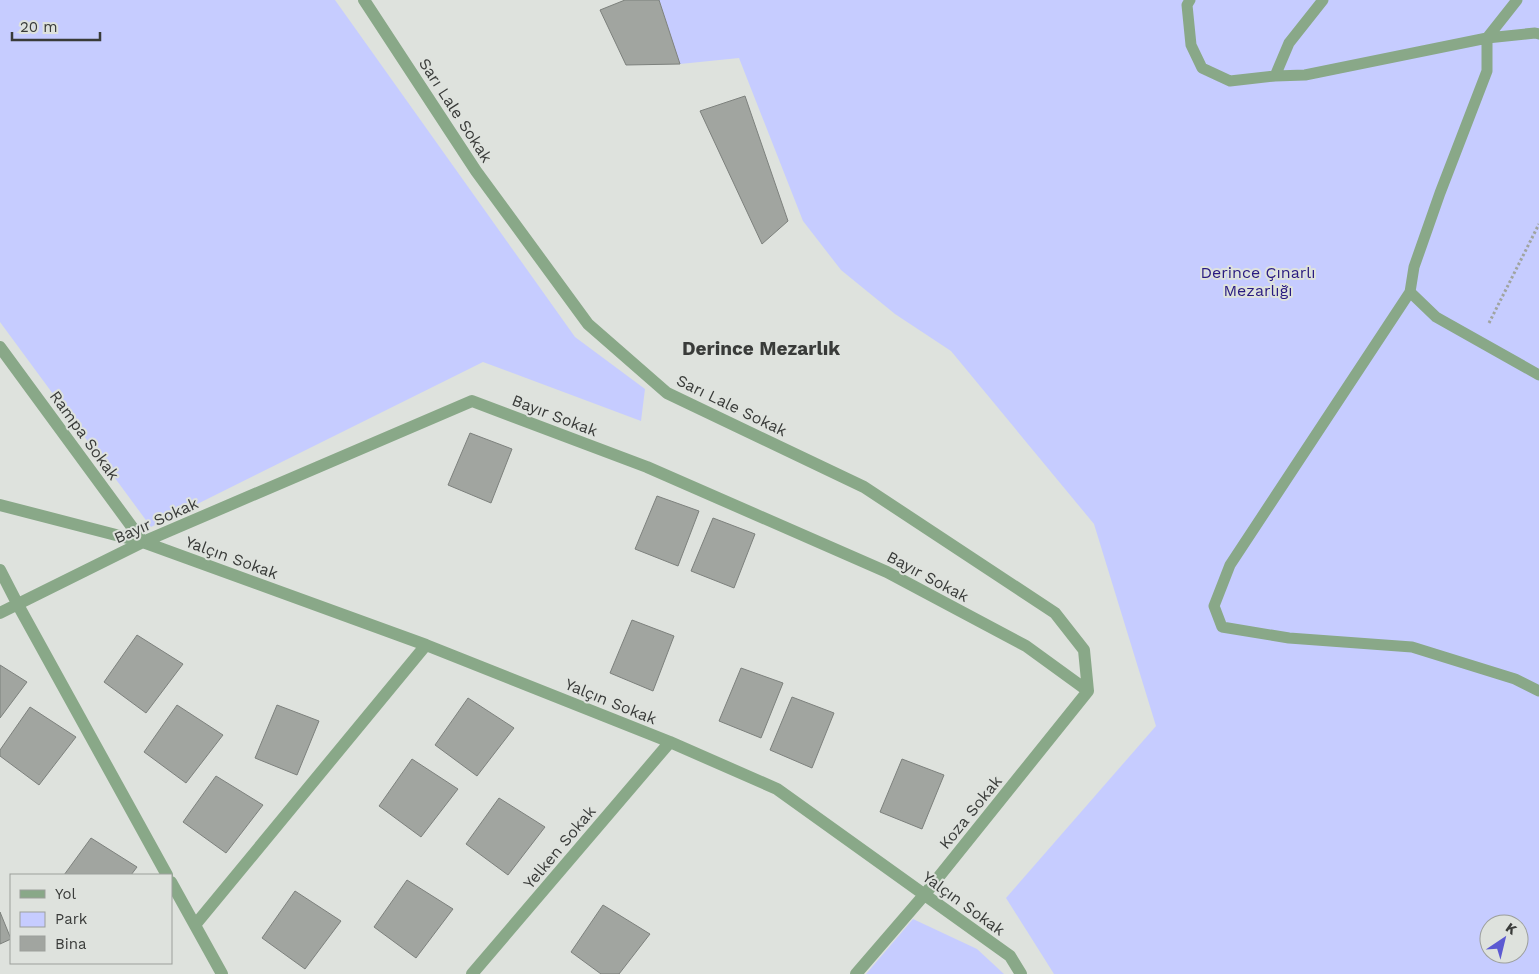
<svg xmlns="http://www.w3.org/2000/svg" width="1539" height="974" font-family="'Work Sans',sans-serif">
	<style>
		.green { fill: #c6ccff; fill-rule: evenodd }
		.building { fill: #a1a5a0; stroke: #7d817d }
		.lines { fill: none; stroke-linecap: round; stroke-linejoin: round }
		.path { stroke: #a0a4a0; stroke-width: 3; stroke-dasharray: 2.5 2.5; stroke-linecap: butt }
		.service { stroke: #89a888; stroke-width: 11 }
		.minor { stroke: #89a888; stroke-width: 12 }
		.labels { text-anchor: middle; stroke-width: 4; stroke-linejoin: round; paint-order: stroke }
		.street-label { font-size: 16px; fill: #393b39; stroke: #dee2dd }
		.park-label { font-size: 16px; fill: #291b80; stroke: #dee2dd }
		.quarter-label { font-size: 19px; font-weight: bold; fill: #393b39; stroke: #dee2dd }
	</style>
	<rect width="100%" height="100%" fill="#dee2dd"/>
	<!-- green -->
	<path class="green" d="M0 0H335L575 337 645 389 641 421 483 362 151 527 0 322Z
		M659 0H1539V974H1054L1006 898 1156 726 1094 524 951 351 895 314 841 270 803 221 739 58 680 64ZM1489 924H1519V954H1489Z
		M913 919 977 949 1004 974H866Z"/>
	<!-- building -->
	<path class="building" d="M625 0H659L680 64 626 65 600 10Z
		M745 96 788 221 762 244 700 111Z
		M470 433 512 449 491 503 448 485Z
		M657 496 699 511 678 566 635 549Z
		M713 518 755 534 734 588 691 571Z
		M632 620 674 636 653 691 610 673Z
		M137 635 183 664 146 713 104 682Z
		M0 665 27 682 0 718Z
		M741 668 783 683 761 738 719 721Z
		M792 697 834 713 812 768 770 750Z
		M468 698 514 728 477 776 435 745Z
		M177 705 223 735 186 783 144 752Z
		M277 705 319 721 297 775 255 758Z
		M30 707 76 737 39 785 0 756V750Z
		M412 759 458 789 421 837 379 806Z
		M902 759 944 775 922 829 880 812Z
		M216 776 263 805 226 853 183 822Z
		M499 798 545 827 508 875 466 844Z
		M91 838 137 867 131 875H64Z
		M407 880 453 909 416 958 374 927Z
		M295 891 341 921 305 969 262 938Z
		M603 905 650 934 619 974H601L571 952Z
		M0 912 11 939 0 944Z"/>
	<g class="lines">
		<!-- path -->
		<path class="path" d="M1489 323 1539 224"/>
		<!-- service -->
		<path class="service" d="M1190 0 1187 5 1191 45 1202 68 1230 81 1275 76
			M1323 0 1289 43 1275 76 1305 75 1487 38 1535 33 1539 34
			M1517 0 1487 38V71L1440 193 1414 267 1410 292 1436 317 1539 375
			M1410 292 1230 565 1214 606 1222 627 1289 638 1412 647 1515 679 1539 691"/>
		<!-- minor -->
		<path class="minor" d="M364 0 476 171 588 324 667 393 864 487 1055 613 1084 650 1088 691
			M0 347 143 542
			M0 505 143 542 426 645 670 742 777 789 1010 956 1021 974
			M0 570 18 605 167 875
			M0 613 143 542 472 401 647 467 887 572 1026 646 1088 691
			M171 882 222 974
			M195 925 426 645
			M472 974 670 742
			M856 974 925 894 1088 691"/>
	</g>
	<g class="labels">
		<!-- street labels -->
		<g class="street-label">
			<text transform="translate(456 110) rotate(57)" y="6">Sarı Lale Sokak</text>
			<text transform="translate(732 405) rotate(26)" y="6">Sarı Lale Sokak</text>
			<text transform="translate(555 415) rotate(21)" y="6">Bayır Sokak</text>
			<text transform="translate(85 435) rotate(54)" y="6">Rampa Sokak</text>
			<text transform="translate(156 520) rotate(-24)" y="6">Bayır Sokak</text>
			<text transform="translate(232 557) rotate(20)" y="6">Yalçın Sokak</text>
			<text transform="translate(928 576) rotate(28)" y="6">Bayır Sokak</text>
			<text transform="translate(611 701) rotate(22)" y="6">Yalçın Sokak</text>
			<text transform="translate(970 812) rotate(-51)" y="6">Koza Sokak</text>
			<text transform="translate(559 847) rotate(-50)" y="6">Yelken Sokak</text>
			<text transform="translate(964 903) rotate(36)" y="6">Yalçın Sokak</text>
		</g>
		<!-- park labels -->
		<g class="park-label">
			<text x="1258" y="278">Derince Çınarlı<tspan x="1258" dy="18">Mezarlığı</tspan></text>
		</g>
		<!-- quarter labels -->
		<g class="quarter-label">
			<text x="761" y="355">Derince Mezarlık</text>
		</g>
	</g>
	<!-- legend -->
	<rect x="10" y="874" width="162" height="90" fill="#dee2dd" stroke="#9c9f9b"/>
	<rect x="20" y="890" width="25" height="8" fill="#89a888" stroke="#9c9f9b"/>
	<text x="55" y="899" font-size="15" fill="#393b39">Yol</text>
	<rect x="20" y="912" width="25" height="15" fill="#c6ccff" stroke="#9c9f9b"/>
	<text x="55" y="924" font-size="15" fill="#393b39">Park</text>
	<rect x="20" y="936" width="25" height="15" fill="#a1a5a0" stroke="#9c9f9b"/>
	<text x="55" y="949" font-size="15" fill="#393b39">Bina</text>
	<!-- north arrow -->
	<g transform="translate(1504 939) rotate(35)"><circle r="24" fill="#dee2dd" stroke="#9c9f9b"/>
	<path d="M0-4L9 19L0 12L-9 19Z" fill="#5c5ad2"/>
	<text y="-8" font-size="14" font-weight="bold" text-anchor="middle" fill="#393b39">K</text>
	</g>
	<!-- scale -->
	<path d="M12 32v8h88v-8" fill="none" stroke="#393b39" stroke-width="2.5"/>
	<text x="20" y="32" font-size="15" fill="#393b39" stroke="#dee2dd" stroke-width="4" paint-order="stroke">20 m</text>
</svg>
